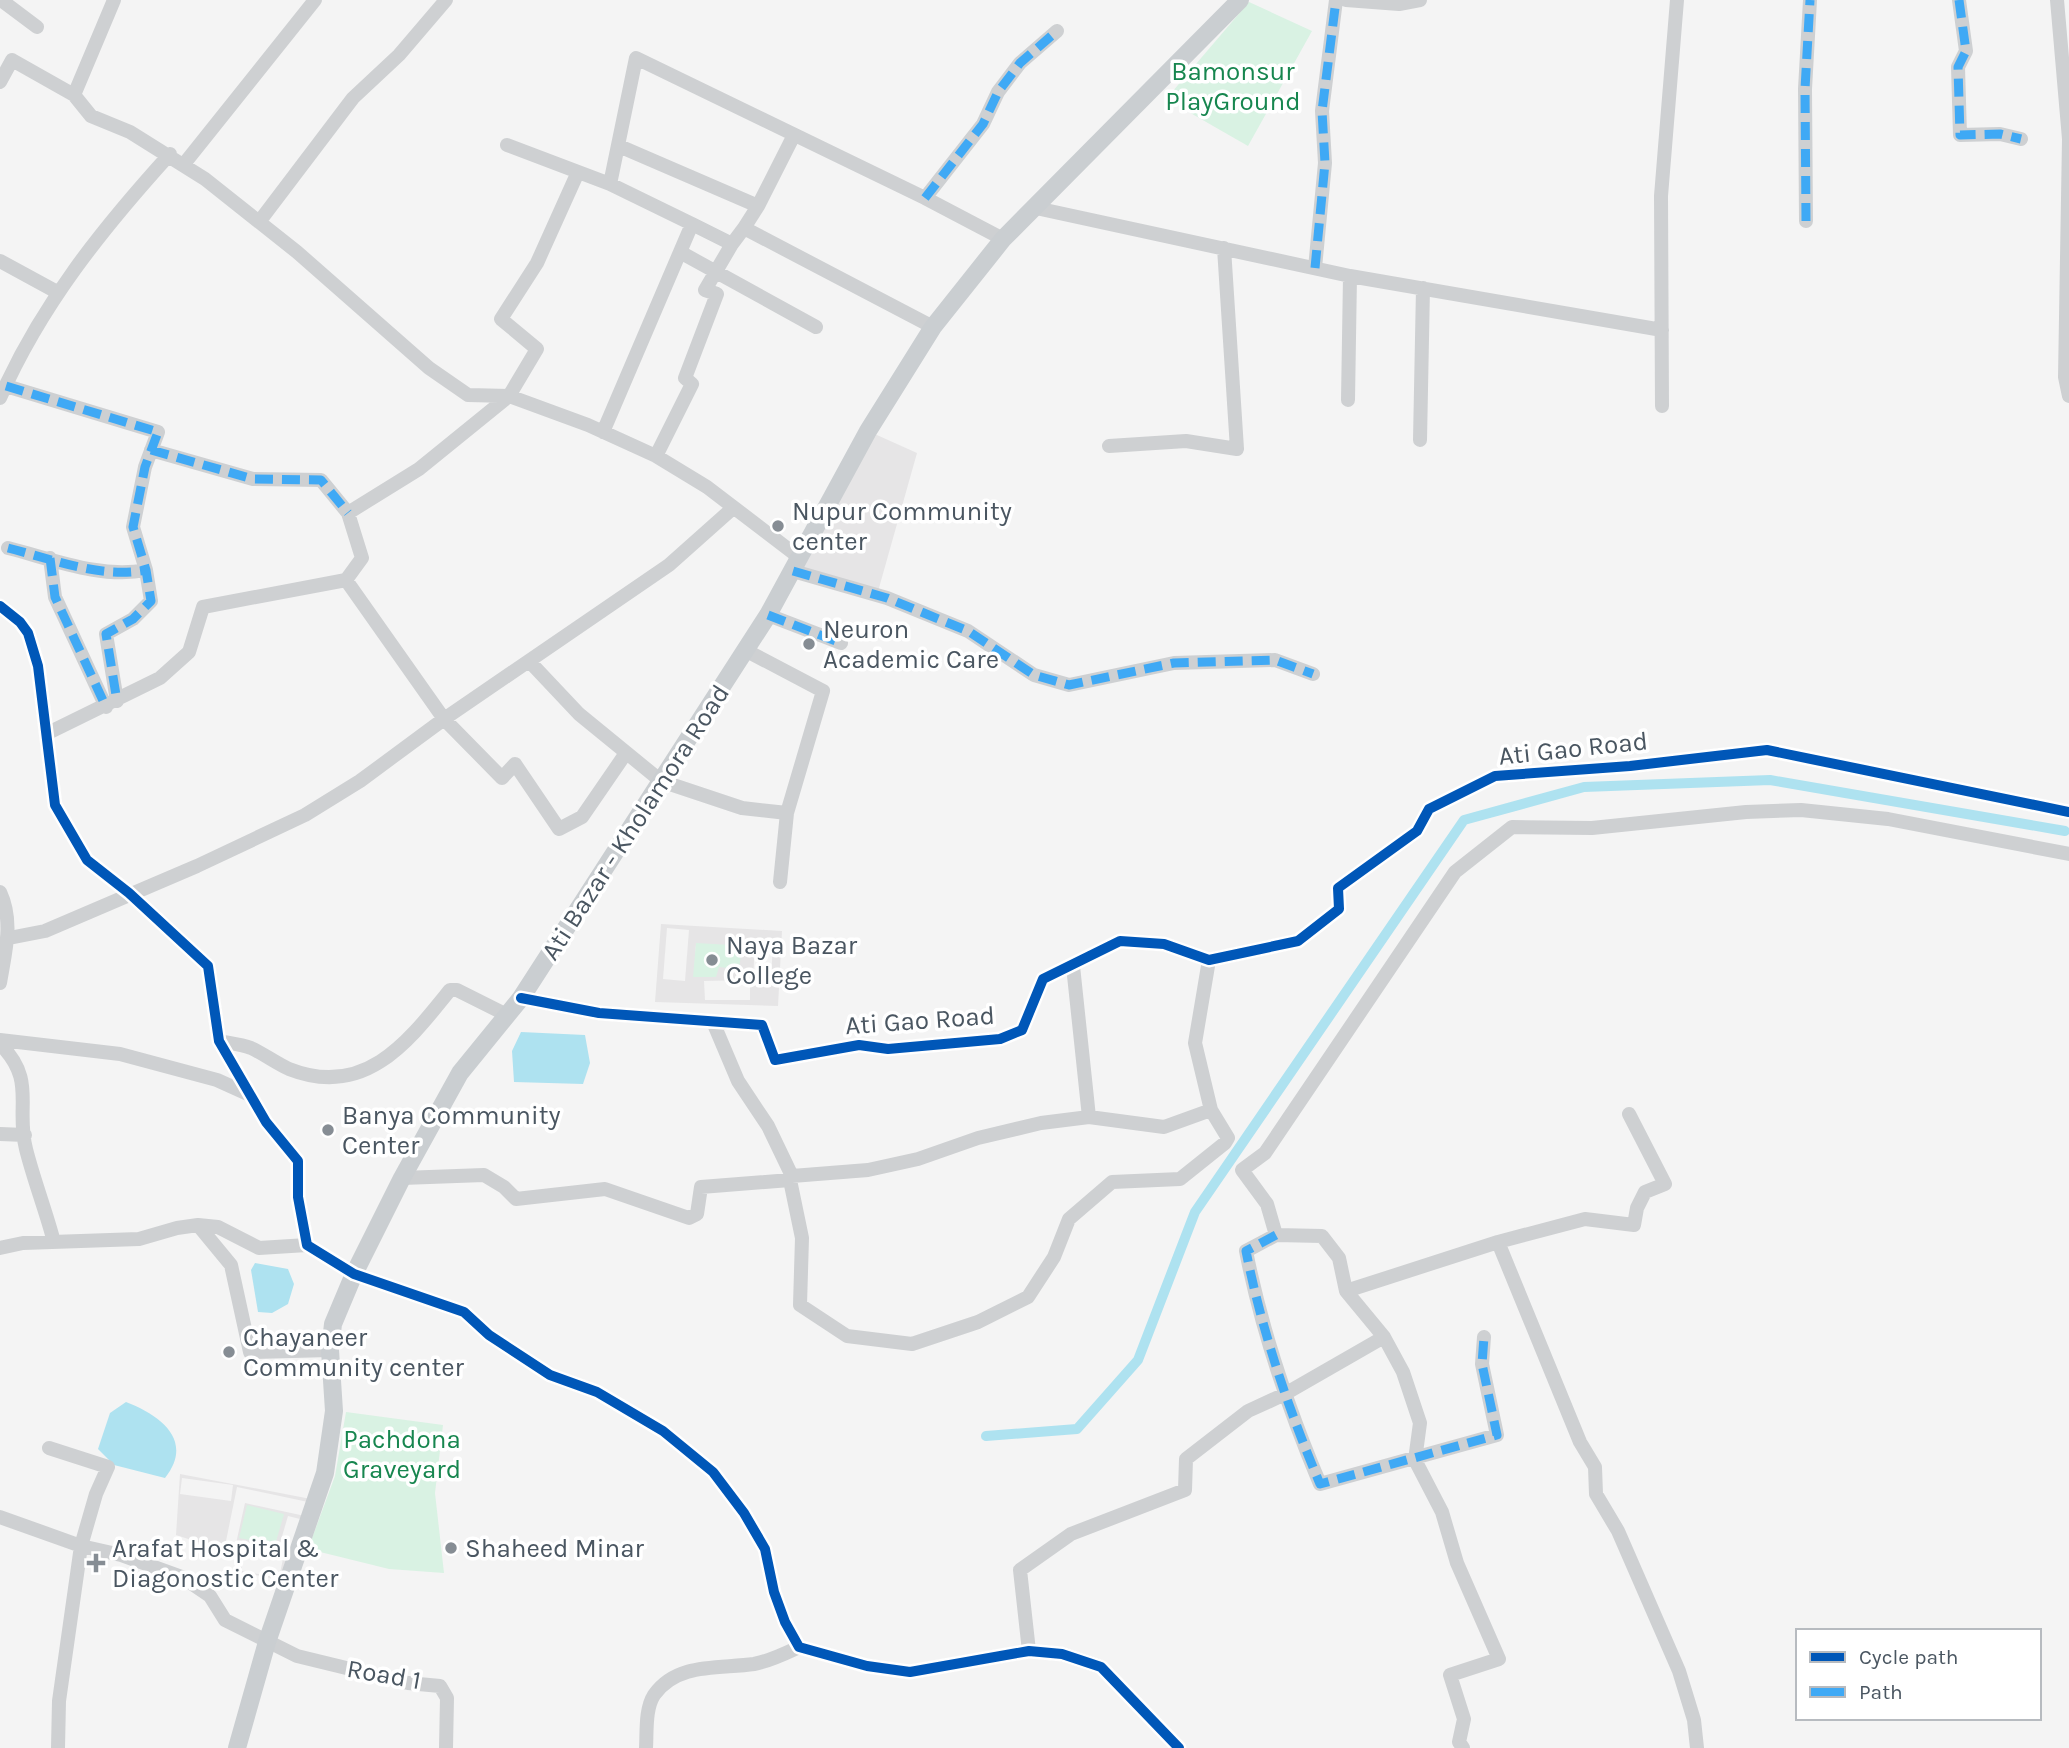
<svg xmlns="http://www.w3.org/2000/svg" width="2069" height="1748" font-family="Karla,sans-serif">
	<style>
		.education { fill: #e6e5e6; fill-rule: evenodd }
		.green { fill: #d9f2e3 }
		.water { fill: #aee2f0 }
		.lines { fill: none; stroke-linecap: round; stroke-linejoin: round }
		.canal { stroke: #aee2f0; stroke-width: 10 }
		.minor { stroke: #ced0d2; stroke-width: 14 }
		.major { stroke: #caced1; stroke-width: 18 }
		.quiet { stroke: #3fa9f5; stroke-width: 9; stroke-dasharray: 18 9; stroke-linecap: butt }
		.cycleway-casing { stroke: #fff; stroke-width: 15 }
		.cycleway { stroke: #0057b8; stroke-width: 10 }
		.poi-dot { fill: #868d94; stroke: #fff; stroke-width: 2.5 }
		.labels { text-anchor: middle; stroke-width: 7; stroke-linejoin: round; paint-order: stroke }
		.park-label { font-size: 26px; fill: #17864f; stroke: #fff }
		.poi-label { font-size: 26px; fill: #4a5661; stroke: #fff; text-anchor: start }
		.street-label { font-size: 26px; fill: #4a5661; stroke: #fff }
	</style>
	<rect width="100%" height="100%" fill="#f4f4f4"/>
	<!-- education -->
	<path class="education" d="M868 431 917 453 877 595 793 571Z
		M661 924 782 931 778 1006 655 1002ZM667 928 689 930 685 981 663 979ZM755 938 773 939 771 984 753 983ZM696 944 733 949 736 953 718 967 694 977ZM750 980V1000H705L704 981Z
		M180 1474 311 1499 294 1557 286 1556 282 1580 234 1571 237 1555 176 1535ZM182 1478 233 1485 231 1501 180 1494ZM237 1487 308 1502 305 1516 245 1503 235 1548 225 1546ZM288 1516 304 1520 293 1555 278 1550ZM241 1545 284 1554 279 1578 242 1571V1567L237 1566Z"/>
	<!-- green -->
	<path class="green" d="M1249 2 1312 31 1248 146 1166 99Z
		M696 943 731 945 741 955 739 969 719 967 716 977H693Z
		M346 1412 443 1425 435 1493 444 1573 389 1569 308 1549 335 1476Z
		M247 1505 284 1514 275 1545 239 1538Z"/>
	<!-- water -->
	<path class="water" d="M521 1032 585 1035 590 1063 583 1084 514 1082 512 1051Z
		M255 1263 288 1269 294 1284 288 1304 272 1313 258 1312 251 1270Z
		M126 1402C162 1416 194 1441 165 1478L114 1465 98 1449 110 1413Z"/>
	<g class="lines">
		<!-- canal -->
		<path class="canal" d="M986 1436 1077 1429 1138 1360 1195 1212 1464 820 1584 787 1770 780 2065 831"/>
		<!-- minor -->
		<path class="minor" d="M1 0 37 27
			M114 0 74 95 91 116 130 132 205 179 297 252 429 368 468 395 509 396 588 425 656 456 707 487 800 558
			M1346 0 1399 4 1420 0
			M1959 0 1966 51 1958 67 1960 135 2000 134 2021 139
			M2057 0 2069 139 2065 377 2069 396
			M0 82 12 60 74 95
			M507 145 610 184 636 58 925 198 1003 239
			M619 146 758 206 744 228
			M184 164 315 0
			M925 198 983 124 998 92 1020 63 1057 31
			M758 206 794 135
			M1036 208 1350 276 1662 330
			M1806 221 1805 89 1810 0
			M259 222 353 98 399 55 446 0
			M692 224 732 244 744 228 933 327
			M680 252 816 327
			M0 261 57 292
			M1315 268 1325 163 1322 111 1336 0
			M6 386 158 432 145 467 133 527 146 570 151 601 133 619 106 634 117 701
			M0 398C41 305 102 229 170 154
			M1348 400 1350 276
			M1662 406 1661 196 1677 0
			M603 432 692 224 610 184
			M1420 440 1423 288
			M1109 446 1186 441 1237 449 1224 248
			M151 450 253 479 321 480 348 513
			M656 456 692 384 685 378 717 294 705 290 732 244
			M8 548C52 559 101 579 146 570
			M50 558 55 597 106 707
			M793 571 887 598 968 631 1034 675 1069 685 1174 663 1275 660 1313 674
			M346 580 444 719 502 778 515 764 559 829 582 817 626 753
			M0 606 20 622 28 633 38 666 55 805 87 860 129 893 208 966 219 1041 266 1122 298 1161V1197L307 1245 354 1274 464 1312 489 1335 550 1375 597 1392 663 1431 713 1472 744 1513 765 1549 774 1592 785 1622 799 1647 867 1666 910 1672 1029 1651 1062 1654 1101 1667 1179 1748
			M768 615 841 643
			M745 650 823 691 787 813 780 882
			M529 661 579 714 661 781 742 808 787 813
			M48 733 160 678 189 652 203 607 346 580 362 558 348 513 419 469 509 396 537 349 501 319 537 263 578 172
			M0 892C14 922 5 952 0 983
			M9 938 45 931 197 866 305 815 360 781 444 719 669 565 733 508
			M521 998 599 1013 762 1025 775 1060 859 1045 888 1049 1000 1039 1022 1030 1043 979 1120 941 1164 944 1209 960 1298 941 1339 909 1338 888 1417 831 1429 809 1495 776 1630 766 1767 750 2069 812
			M713 1022 738 1081 768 1126 792 1176 790 1180 802 1238 800 1305 847 1336 912 1344 978 1322 1028 1297 1054 1257 1069 1219 1112 1182 1180 1179 1225 1143 1228 1138 1211 1110 1195 1043 1209 960
			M0 1040 120 1054 217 1080 248 1094
			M219 1041C229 1043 241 1044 251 1048 264 1054 276 1063 289 1069 365 1099 408 1042 450 990H457L507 1015
			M0 1044C37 1081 15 1106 26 1149 34 1181 46 1211 54 1242
			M1089 1117 1164 1127 1211 1110
			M0 1134 25 1135
			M792 1176 868 1170 918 1159 978 1138 1041 1123 1089 1117 1073 966
			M402 1178 484 1175 504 1187 516 1199 605 1189 689 1218 697 1214 701 1187 790 1180
			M198 1225 231 1265 250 1352 330 1350
			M1276 1235 1246 1251C1262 1332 1288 1408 1320 1484L1497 1435 1482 1364 1484 1337
			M1498 1242 1580 1442 1595 1467 1596 1494 1618 1531 1679 1671 1694 1720 1697 1748
			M0 1248 23 1243 139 1239 177 1228 198 1225 218 1227 259 1248 307 1245
			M1346 1291 1339 1258 1322 1236 1276 1235 1267 1204 1242 1170 1265 1153 1455 872 1512 827 1592 828 1746 812 1801 810 1888 819 2069 854
			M0 1517 81 1546 96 1494 108 1467 49 1448
			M1029 1651 1020 1570 1071 1534 1185 1490 1186 1459 1248 1411 1283 1395 1384 1337
			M58 1748 59 1701 81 1546 121 1555 182 1577 210 1596 225 1620 297 1656 408 1683 440 1686 447 1698 446 1748
			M646 1748C647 1732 645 1709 654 1695 677 1662 720 1669 754 1664 770 1661 784 1654 799 1647
			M1463 1748 1459 1742 1464 1719 1450 1675 1499 1659 1457 1563 1442 1512 1415 1460 1420 1423 1403 1372 1384 1337 1346 1291 1498 1242 1585 1219 1634 1225 1637 1208 1645 1192 1665 1184 1629 1114"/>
		<!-- major -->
		<path class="major" d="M237 1748 267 1642 325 1473 334 1411 330 1350 333 1324 354 1274 402 1178 460 1073 521 998 768 615 868 431 933 327 1003 239 1240 0"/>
		<!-- quiet -->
		<path class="quiet" d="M1959 0 1966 51 1958 67 1960 135 2000 134 2021 139
			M925 198 983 124 998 92 1020 63 1057 31
			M1806 221 1805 89 1810 0
			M1315 268 1325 163 1322 111 1336 0
			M6 386 158 432 145 467 133 527 146 570 151 601 133 619 106 634 117 701
			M151 450 253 479 321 480 348 513
			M8 548C52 559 101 579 146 570
			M50 558 55 597 106 707
			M793 571 887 598 968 631 1034 675 1069 685 1174 663 1275 660 1313 674
			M768 615 841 643
			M1276 1235 1246 1251C1262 1332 1288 1408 1320 1484L1497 1435 1482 1364 1484 1337"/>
		<!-- cycleway casing -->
		<g class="cycleway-casing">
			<path id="cycleway" d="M0 606 20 622 28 633 38 666 55 805 87 860 129 893 208 966 219 1041 266 1122 298 1161V1197L307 1245 354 1274 464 1312 489 1335 550 1375 597 1392 663 1431 713 1472 744 1513 765 1549 774 1592 785 1622 799 1647 867 1666 910 1672 1029 1651 1062 1654 1101 1667 1179 1748
				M521 998 599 1013 762 1025 775 1060 859 1045 888 1049 1000 1039 1022 1030 1043 979 1120 941 1164 944 1209 960 1298 941 1339 909 1338 888 1417 831 1429 809 1495 776 1630 766 1767 750 2069 812"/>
		</g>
		<!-- cycleway -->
		<use href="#cycleway" class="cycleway"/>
	</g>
	<!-- markers -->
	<g class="poi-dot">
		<circle cx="778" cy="526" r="7"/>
		<circle cx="809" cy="644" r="7"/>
		<circle cx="712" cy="960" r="7"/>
		<circle cx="328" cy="1130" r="7"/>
		<circle cx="229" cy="1352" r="7"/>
		<circle cx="451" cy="1548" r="7"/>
		<path d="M92.5 1552.5h7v7h7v7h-7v7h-7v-7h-7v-7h7z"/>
	</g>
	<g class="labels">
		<!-- park labels -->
		<g class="park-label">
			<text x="1233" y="80">Bamonsur<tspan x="1233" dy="30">PlayGround</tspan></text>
			<text x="402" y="1448">Pachdona<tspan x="402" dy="30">Graveyard</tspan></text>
		</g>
		<!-- poi labels -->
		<g class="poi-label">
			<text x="792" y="520">Nupur Community<tspan x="792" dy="30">center</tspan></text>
			<text x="823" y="638">Neuron<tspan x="823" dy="30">Academic Care</tspan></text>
			<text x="726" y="954">Naya Bazar<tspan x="726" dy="30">College</tspan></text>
			<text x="342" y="1124">Banya Community<tspan x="342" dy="30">Center</tspan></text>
			<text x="243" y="1346">Chayaneer<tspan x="243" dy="30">Community center</tspan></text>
			<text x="112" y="1557">Arafat Hospital &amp;<tspan x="112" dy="30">Diagonostic Center</tspan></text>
			<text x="465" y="1557">Shaheed Minar</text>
		</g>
		<!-- street labels -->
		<g class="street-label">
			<text transform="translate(1573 748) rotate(-6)" y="9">Ati Gao Road</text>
			<text transform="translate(635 822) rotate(-57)" y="9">Ati Bazar - Kholamora Road</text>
			<text transform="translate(920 1020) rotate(-4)" y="9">Ati Gao Road</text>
			<text transform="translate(384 1674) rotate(10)" y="9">Road 1</text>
		</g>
	</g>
	<!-- legend -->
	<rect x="1796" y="1629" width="245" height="91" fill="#ffffff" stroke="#b7bbc0" stroke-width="2"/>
	<rect x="1810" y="1652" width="35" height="10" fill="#0057b8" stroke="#b7bbc0" stroke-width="2"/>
	<text x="1859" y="1664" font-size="21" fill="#4a5661">Cycle path</text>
	<rect x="1810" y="1687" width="35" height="10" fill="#3fa9f5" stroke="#b7bbc0" stroke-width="2"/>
	<text x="1859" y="1699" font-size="21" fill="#4a5661">Path</text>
</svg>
